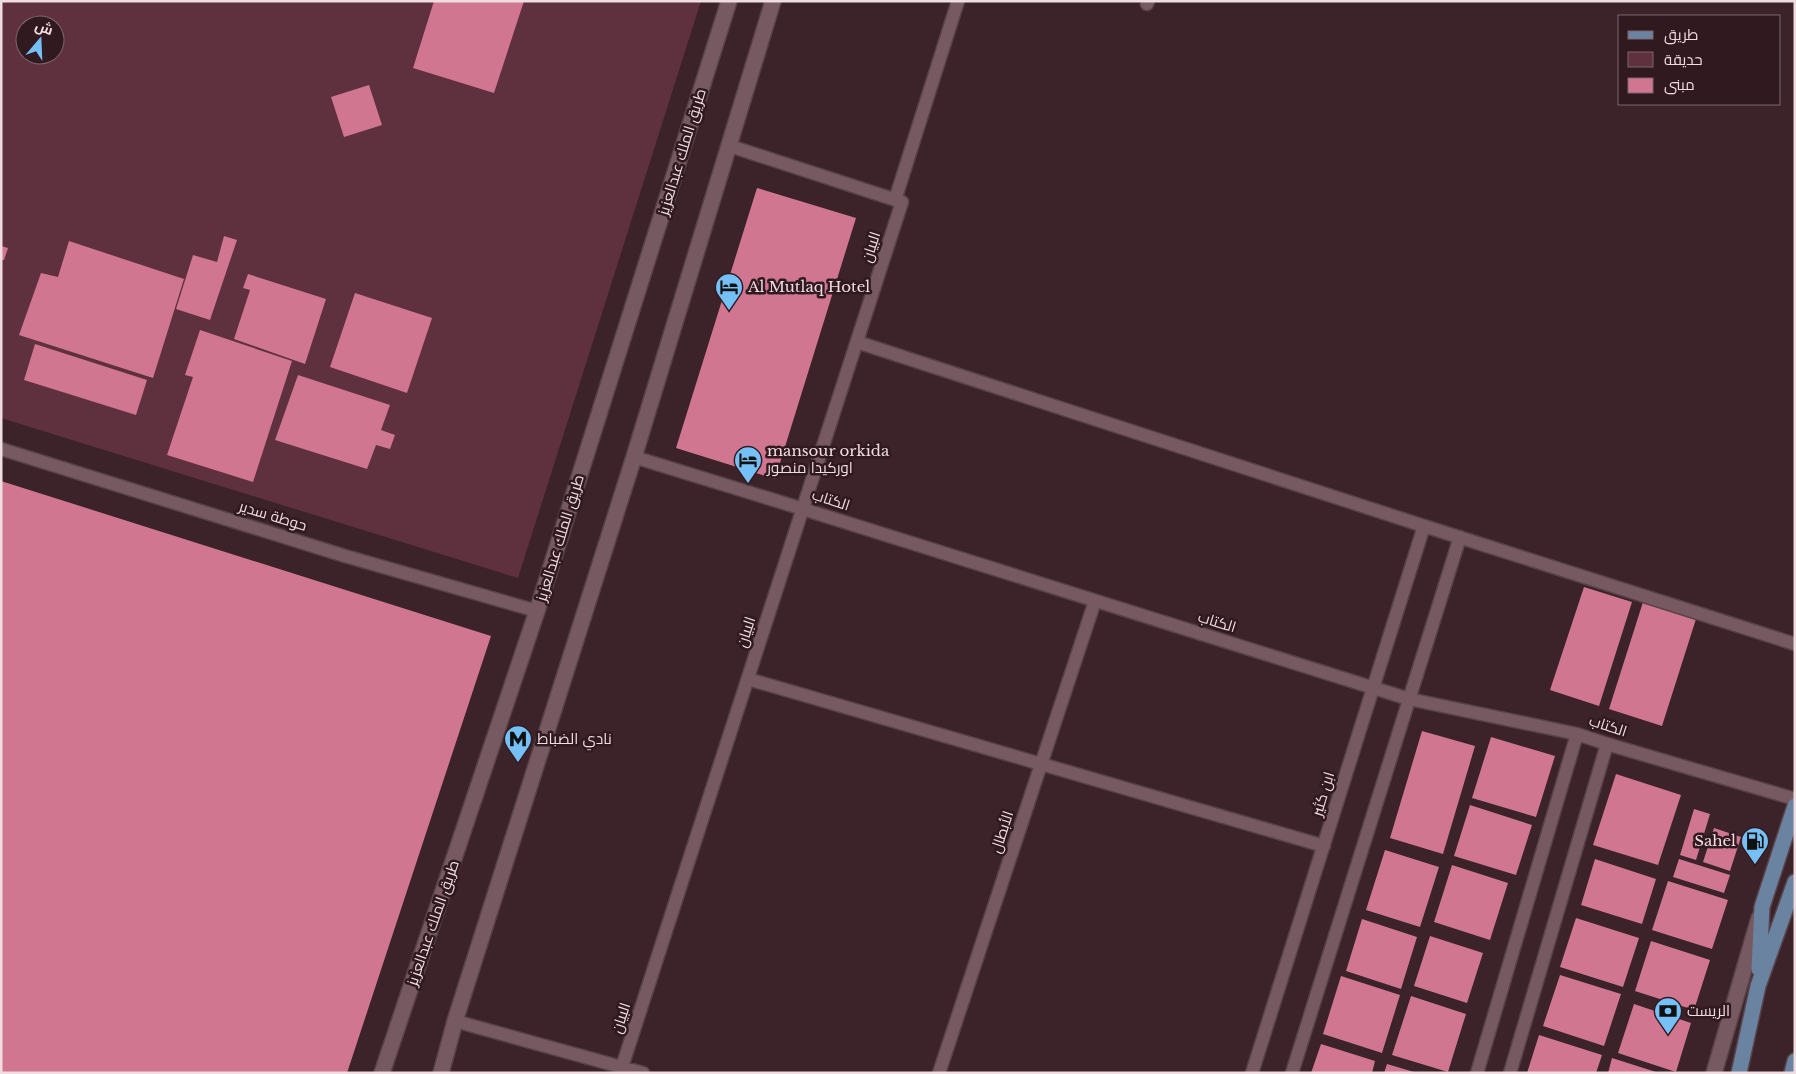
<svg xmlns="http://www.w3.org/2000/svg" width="1796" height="1074" font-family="'Libre Baskerville',Cairo,serif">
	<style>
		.green { fill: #5f303e; fill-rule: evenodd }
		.building { fill: #d07690 }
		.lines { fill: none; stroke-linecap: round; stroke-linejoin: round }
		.minor-casing { stroke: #574248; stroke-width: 15 }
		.secondary-casing { stroke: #574248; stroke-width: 18 }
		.primary-casing { stroke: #574248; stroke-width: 18 }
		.minor { stroke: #775a61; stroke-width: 12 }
		.secondary { stroke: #775a61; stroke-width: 15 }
		.primary { stroke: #6983a1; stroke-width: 15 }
		.labels { text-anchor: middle; stroke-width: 5; stroke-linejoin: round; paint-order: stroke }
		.street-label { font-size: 15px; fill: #efdde1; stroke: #311920 }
		.poi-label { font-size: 15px; fill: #efdde1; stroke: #311920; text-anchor: start }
	</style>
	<rect width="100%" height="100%" fill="#3b2329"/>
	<!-- green -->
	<path class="green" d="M1 1H701L518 578 1 418ZM25 25H55V55H25Z"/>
	<!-- building -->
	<path class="building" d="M434 1H524L494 93 413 68Z
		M369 85 382 125 344 137 331 97Z
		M757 188 856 218 775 479 676 448Z
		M224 236 237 240 210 320 176 309 193 255 217 262Z
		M69 241 184 279 153 378 19 335 41 273 58 277Z
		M1 246 8 248 4 260H1Z
		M248 274 326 299 305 364 234 339 250 290 243 288Z
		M355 293 432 318 407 393 330 367Z
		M200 330 292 361 253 482 167 455 193 377 185 375Z
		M35 344 147 380 136 415 24 380Z
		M298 375 390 405 381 430 395 435 390 449 376 445 367 469 275 440Z
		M1 481 491 636 347 1073H1Z
		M1584 587 1632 602 1599 706 1550 690Z
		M1643 602 1696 619 1662 726 1609 709Z
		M1422 731 1475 746 1443 854 1390 838Z
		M1491 737 1555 756 1536 817 1472 798Z
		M1616 774 1681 795 1658 865 1593 845Z
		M1470 805 1532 825 1516 875 1454 856Z
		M1694 809 1710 814 1696 860 1680 855Z
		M1714 828 1741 837 1730 871 1703 862Z
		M1385 850 1439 867 1420 927 1366 910Z
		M1595 859 1656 879 1642 924 1581 905Z
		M1679 859 1730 875 1724 893 1673 877Z
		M1452 865 1508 883 1490 940 1434 922Z
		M1668 881 1728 900 1712 949 1652 930Z
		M1576 918 1639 938 1623 987 1560 967Z
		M1362 919 1417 937 1401 989 1346 971Z
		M1430 936 1483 953 1467 1003 1414 986Z
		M1651 941 1710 960 1694 1010 1635 991Z
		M1560 975 1621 994 1604 1046 1543 1026Z
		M1341 976 1400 995 1382 1053 1323 1034Z
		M1411 996 1466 1014 1448 1072 1392 1055Z
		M1634 1004 1691 1023 1676 1072 1618 1053Z
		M1539 1035 1602 1055 1596 1073H1527Z
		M1321 1044 1375 1061 1372 1073H1311Z
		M1612 1058 1656 1072V1073H1608Z
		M1387 1064 1414 1072 1413 1073H1384Z"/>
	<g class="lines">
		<!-- minor casing -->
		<g class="minor-casing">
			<path id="minor" d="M1147 4 1148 1
				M895 200 958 1
				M857 342 1424 526 1795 644
				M1 449 345 556 537 611
				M634 457 803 509 1409 699 1577 734 1607 744 1795 799
				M748 679 1324 846
				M455 1021 643 1073
				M620 1073 902 202 730 146
				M939 1073 1095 601
				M1252 1073 1424 526
				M1292 1073 1460 537
				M1477 1073 1577 734
				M1510 1073 1607 744"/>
		</g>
		<!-- secondary casing -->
		<g class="secondary-casing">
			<path id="secondary" d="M382 1073 537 611 729 1
				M441 1073 455 1021 634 457 773 1
				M1714 1073 1759 918"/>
		</g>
		<!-- primary casing -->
		<g class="primary-casing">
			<path id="primary" d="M1759 969 1762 907 1795 806
				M1739 1073 1758 986 1795 882
				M1792 1073 1795 1061"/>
		</g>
		<!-- minor -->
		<use href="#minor" class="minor"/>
		<!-- secondary -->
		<use href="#secondary" class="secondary"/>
		<!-- primary -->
		<use href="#primary" class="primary"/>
	</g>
	<!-- icons -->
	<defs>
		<g id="hotel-pin" transform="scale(1.4375)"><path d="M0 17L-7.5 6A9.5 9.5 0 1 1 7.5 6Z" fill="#75c0f6" stroke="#311920"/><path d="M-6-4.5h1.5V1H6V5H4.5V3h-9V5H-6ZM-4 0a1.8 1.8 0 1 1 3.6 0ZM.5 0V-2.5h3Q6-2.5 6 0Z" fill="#111"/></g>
		<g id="metro-pin" transform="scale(1.4375)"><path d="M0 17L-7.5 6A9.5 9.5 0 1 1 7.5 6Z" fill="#75c0f6" stroke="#311920"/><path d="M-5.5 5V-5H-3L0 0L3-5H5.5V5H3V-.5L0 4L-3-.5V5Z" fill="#111"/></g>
		<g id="fuel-pin" transform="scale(1.4375)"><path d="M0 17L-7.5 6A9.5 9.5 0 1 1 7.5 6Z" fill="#75c0f6" stroke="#311920"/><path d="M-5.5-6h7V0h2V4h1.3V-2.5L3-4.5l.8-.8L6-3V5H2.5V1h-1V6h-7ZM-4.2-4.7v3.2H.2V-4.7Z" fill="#111"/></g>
		<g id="bank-pin" transform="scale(1.4375)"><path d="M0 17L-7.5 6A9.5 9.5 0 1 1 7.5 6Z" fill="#75c0f6" stroke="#311920"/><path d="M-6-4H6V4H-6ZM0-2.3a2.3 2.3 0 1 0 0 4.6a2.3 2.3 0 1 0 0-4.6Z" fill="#111"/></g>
	</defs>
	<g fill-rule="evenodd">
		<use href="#hotel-pin" x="729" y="287"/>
		<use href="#hotel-pin" x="748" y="460"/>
		<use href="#metro-pin" x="518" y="739"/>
		<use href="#fuel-pin" x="1755" y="841"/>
		<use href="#bank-pin" x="1668" y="1011"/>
	</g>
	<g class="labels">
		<!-- street labels -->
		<g class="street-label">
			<text transform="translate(682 152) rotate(-73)" y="5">طريق الملك عبدالعزيز</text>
			<text transform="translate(871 247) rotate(-72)" y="5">البيان</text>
			<text transform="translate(831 500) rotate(18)" y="5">الكتاب</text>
			<text transform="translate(273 516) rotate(17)" y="5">حوطة سدير</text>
			<text transform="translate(560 538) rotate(-73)" y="5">طريق الملك عبدالعزيز</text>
			<text transform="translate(1217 622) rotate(17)" y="5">الكتاب</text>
			<text transform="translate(746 632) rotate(-72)" y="5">البيان</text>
			<text transform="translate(1608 726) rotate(18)" y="5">الكتاب</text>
			<text transform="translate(1323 794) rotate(-73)" y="5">ابن كثير</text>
			<text transform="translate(1002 832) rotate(-72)" y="5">الأبطال</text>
			<text transform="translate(433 923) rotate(-71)" y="5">طريق الملك عبدالعزيز</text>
			<text transform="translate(621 1018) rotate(-72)" y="5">البيان</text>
		</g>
		<!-- poi labels -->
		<g class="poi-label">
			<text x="748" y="292">Al Mutlaq Hotel</text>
			<text x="767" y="456">mansour orkida<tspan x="767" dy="17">اوركيدا منصور</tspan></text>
			<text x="537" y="744">نادي الضباط</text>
			<text x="1736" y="846" text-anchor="end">Sahel</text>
			<text x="1687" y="1016">الريست</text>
		</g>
	</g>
	<!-- border -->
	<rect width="1796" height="1074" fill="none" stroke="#efdde1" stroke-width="5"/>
	<!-- legend -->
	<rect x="1618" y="15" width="162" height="90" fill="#311920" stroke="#7d676d"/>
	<rect x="1628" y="31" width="25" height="8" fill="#6983a1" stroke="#7d676d"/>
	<text x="1664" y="40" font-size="15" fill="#efdde1">طريق</text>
	<rect x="1628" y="52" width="25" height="15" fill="#5f303e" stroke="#7d676d"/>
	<text x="1664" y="65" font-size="15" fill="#efdde1">حديقة</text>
	<rect x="1628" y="78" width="25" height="15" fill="#d07690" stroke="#7d676d"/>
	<text x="1664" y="90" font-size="15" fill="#efdde1">مبنى</text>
	<!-- north arrow -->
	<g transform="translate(40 40) rotate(19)"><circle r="24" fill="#311920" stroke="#7d676d"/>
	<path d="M0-4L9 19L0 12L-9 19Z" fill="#75c0f6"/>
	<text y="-8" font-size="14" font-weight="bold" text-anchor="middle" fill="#efdde1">ش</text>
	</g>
</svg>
